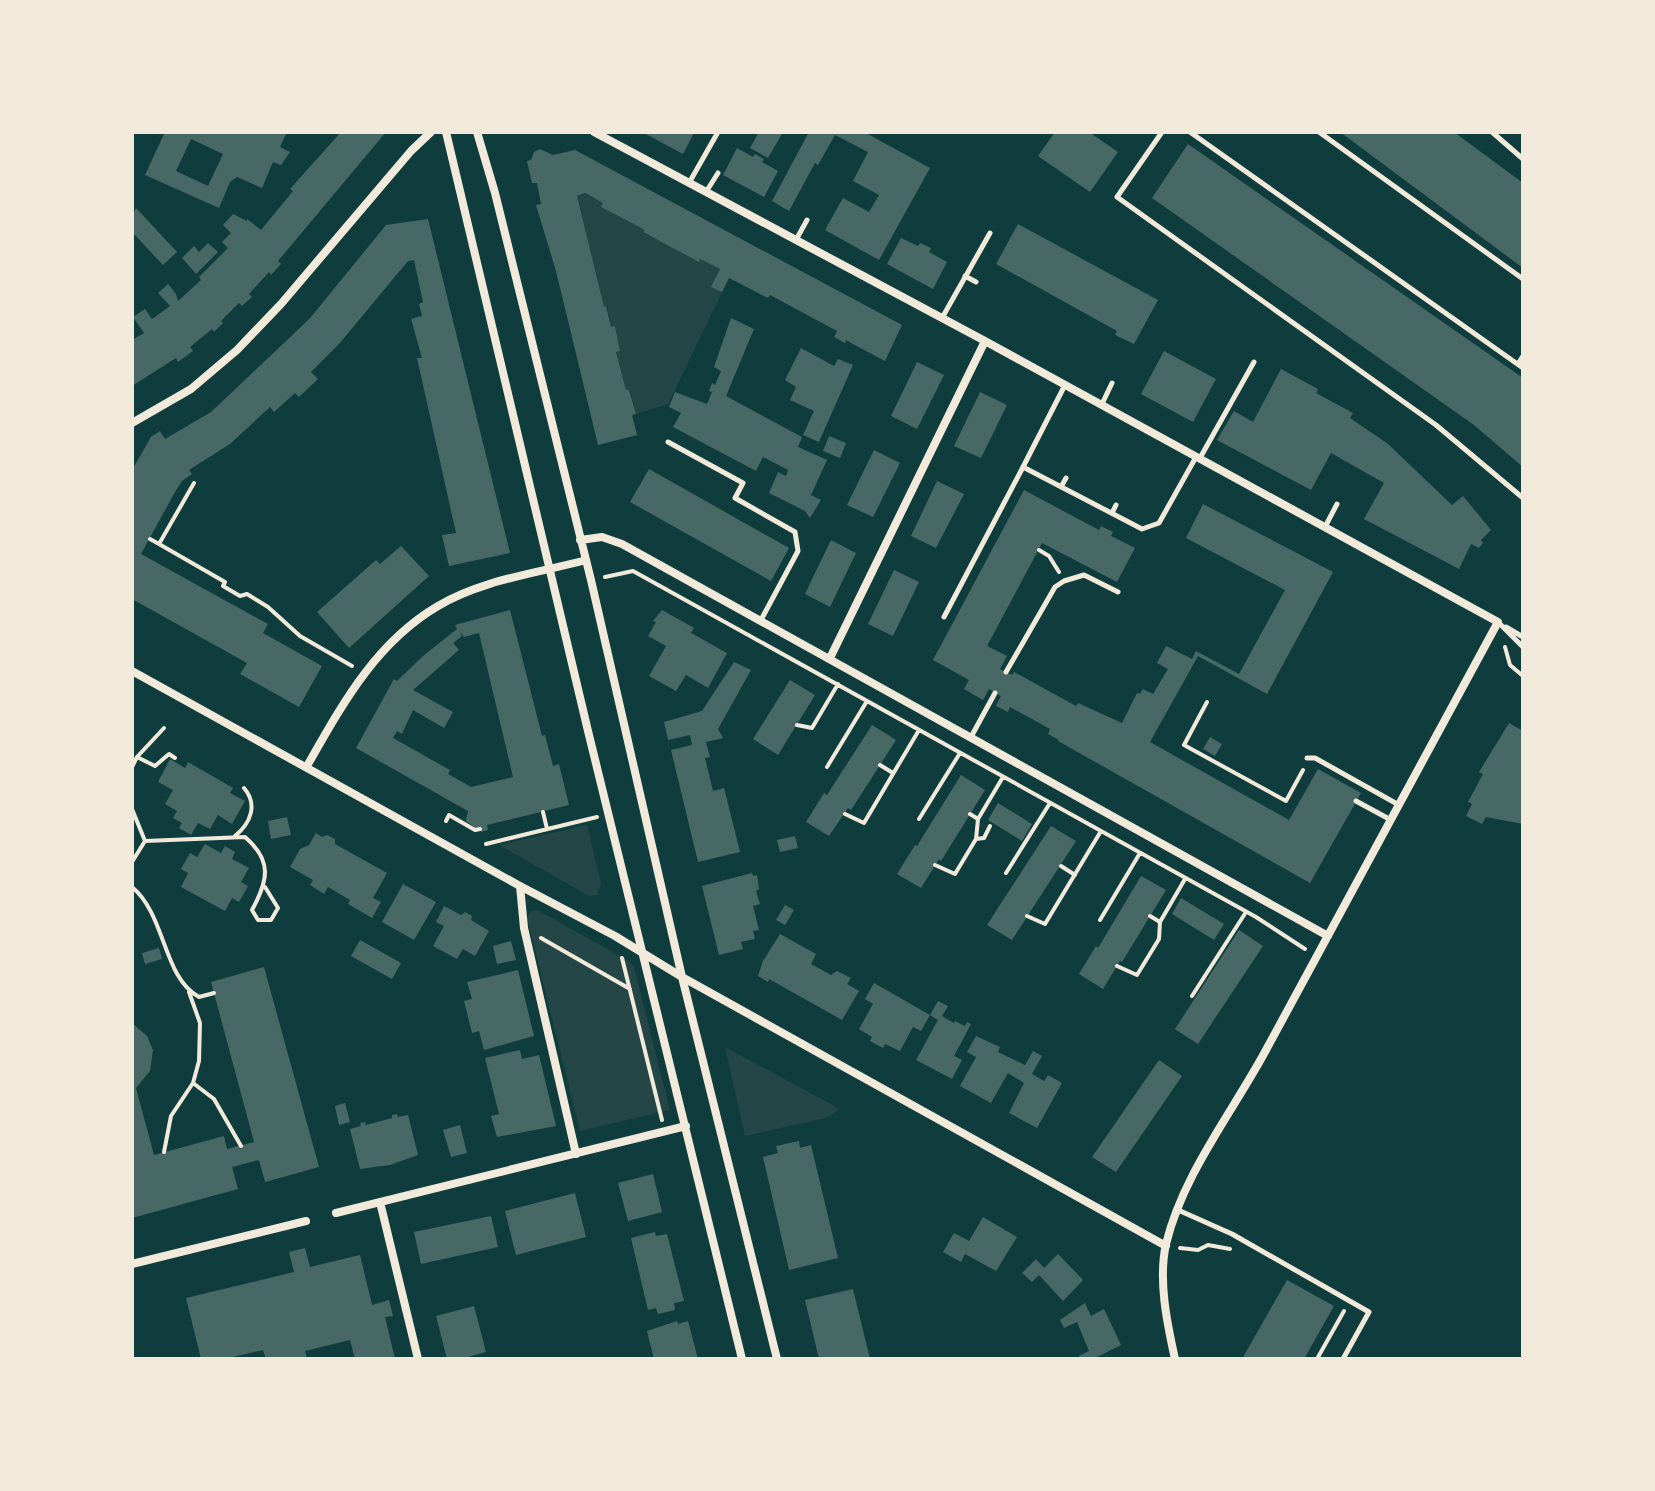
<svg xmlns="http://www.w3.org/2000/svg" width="1655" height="1491" font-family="'Noto Serif',serif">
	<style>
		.green { fill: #244646 }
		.building { fill: #486865; fill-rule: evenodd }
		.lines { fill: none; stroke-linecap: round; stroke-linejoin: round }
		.path { stroke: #f1e9da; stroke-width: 4 }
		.service { stroke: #f1e9da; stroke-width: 5 }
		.minor { stroke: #f1e9da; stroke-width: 8 }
	</style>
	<rect width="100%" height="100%" fill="#0f3d3e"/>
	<!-- green -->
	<path class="green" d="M585 194 603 203 602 207 645 230 644 233 698 261 700 259 720 269 712 286 722 292 668 404 636 414 630 390H626L616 352 620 350 615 326 611 327 607 306 604 307 577 196Z
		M587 825 601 883 597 895 589 896 499 845Z
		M537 910 629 961 634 967 670 1110 580 1131 527 918 531 912Z
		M725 1047 840 1109 826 1118 745 1136Z"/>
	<!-- building -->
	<path class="building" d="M165 132H287L280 147 290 152 281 165 273 162 262 188 237 177 230 182 219 208 145 175ZM191 139 223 154 208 186 176 171Z
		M341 132H386L278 261 281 264 271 275 269 272 249 294 252 297 242 306 239 303 221 321 223 323 214 332 212 329 190 347 193 351 178 362 176 358 132 386V340L144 333 133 317 145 309 152 319 170 306 158 293 168 284 176 294 178 301 201 280 199 277 228 248 222 242 231 233 223 225 233 214 247 221V219L261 230 293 191 290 189Z
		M642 132H692L694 133 683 154Z
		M759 132H783L768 158 750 148Z
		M809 132H864L930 168 879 260 825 230 843 198 869 212 879 195 853 181 868 152 835 135 818 165 815 163 789 211 772 201Z
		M1055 132H1089L1118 152 1090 192 1038 156Z
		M1340 132H1454L1523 183V268Z
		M1188 144 1523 378V467L1474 425 1152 198Z
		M737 148 753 157 755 154 764 159 762 162 778 171 764 197 723 175Z
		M540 149 553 155 575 150 902 325 885 361 851 343 846 340 845 343 834 337 837 331 770 295 768 298 729 278 722 292 711 287 720 269 700 259 699 262 643 232 645 230 601 207 603 203 585 193 577 196 604 307 606 306 611 327 615 326 620 351 616 352 626 390H629L636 414 632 415 637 435 598 445 556 271 536 205 541 204 537 183H532L527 161 531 160 534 152Z
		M136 208 177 252 163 265 132 232V216Z
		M428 219 510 553 449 566 442 535 456 533 417 358H422L411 319 422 316 419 304 423 302 414 260 408 261 339 344 311 372 318 379 299 397 295 393 274 412 270 407 230 444 189 470 192 474 182 481 175 492 141 554 268 624 263 633 322 666 299 707 240 674 247 663 132 599V470L151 437 160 431 165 439 211 412 284 343 311 317 386 225Z
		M1018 224 1158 300 1134 344 1115 335 1117 331 996 264Z
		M901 238 918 246 920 243 931 248 929 252 947 262 933 289 887 264Z
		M208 243 218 252 196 274 182 258 194 246 199 252Z
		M731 318 754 329 726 396 802 437 798 447 827 460 811 495 821 500 810 518 805 511 769 493 778 472 786 476 788 470 763 457 756 471 673 427 681 413 669 407 675 392 707 404 712 392 709 391 712 383 715 385 721 371 714 367Z
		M801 348 834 366 838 359 853 365 819 442 803 435 814 411 790 400 796 387 785 380Z
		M1164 351 1216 379 1193 422 1141 394Z
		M917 362 944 375 917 429 891 416Z
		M1281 369 1318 389 1316 393 1353 413 1350 418 1388 444 1452 505 1463 496 1491 530 1481 540 1483 543 1479 548 1471 544 1459 569 1364 519 1384 483 1331 453 1311 490 1217 440 1234 411 1253 422Z
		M980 392 1007 405 981 458 954 446Z
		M829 436 846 443 840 458 823 451Z
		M874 450 900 463 873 517 847 505Z
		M649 469 789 548 771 581 630 502Z
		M937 481 964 494 936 548 911 536Z
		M1024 490 1099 530 1101 526 1113 532 1111 536 1135 548 1117 582 1042 543 987 646 1007 656 1000 669 1012 675 1014 672 1076 706 1078 703 1122 723 1137 693 1140 694 1143 689 1153 694 1168 669 1157 663 1166 646 1192 659 1196 651 1239 674 1285 590 1186 538 1203 504 1333 572 1267 694 1198 656 1150 742 1289 820 1318 769 1361 793 1310 883 1058 741 1059 740 1048 734 1050 729 1010 707 1008 712 996 706 1001 696 989 689 983 700 964 689 969 680 933 660Z
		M831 540 856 553 830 607 805 594Z
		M401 546 429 576 349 648 317 612 376 560 380 564Z
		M894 570 919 582 893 636 868 624Z
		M510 610 542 736 545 735 553 766 559 764 569 805 487 825 488 830 481 832 480 827 476 828 466 821 468 811 356 748 394 679 397 681 423 656 457 629 455 625ZM459 631 464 637 479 633 513 777 471 787 448 774 450 770 393 738 397 731 402 734 413 710 444 728 453 712 413 690 459 650 453 643 462 636Z
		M662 610 694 628 691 633 727 653 708 688 686 675 676 691 649 676 666 646 648 636 656 622 653 621Z
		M734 662 751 670 718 729 723 738 706 742 710 757 705 758 713 791 724 788 740 852 698 862 671 750 692 745 690 735 668 740 664 722 702 711Z
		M790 680 815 695 778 755 753 739Z
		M1509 723 1523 731V824L1486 817 1482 824 1466 816 1472 804 1468 802 1483 774 1479 772Z
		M872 725 896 740 851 810 848 808 829 836 806 822 824 793 827 795Z
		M1210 737 1222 744 1215 756 1203 749Z
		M170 759 185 768 188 762 233 788 230 793 245 801 232 824 218 815 210 829 198 823 191 835 179 828 182 823 173 818 177 811 165 804 173 790 158 782Z
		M961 775 985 790 941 861 939 859 921 888 897 874 915 845 917 846Z
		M998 803 1032 824 1022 841 988 820Z
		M287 817 291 835 271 839 268 821Z
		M1051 826 1076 841 1012 940 987 925Z
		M316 833 322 837 327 835 335 839V844L387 873 373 898 381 902 372 918 348 904 350 900 328 887 324 894 310 885 313 880 290 867 300 849 309 845Z
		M795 836 798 848 780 852 777 840Z
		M205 844 221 853 225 846 235 852 232 859 249 868 241 882 248 886 239 902 232 898 225 911 181 887 188 873 181 869 190 853 197 857Z
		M752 873 753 876 757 875 759 889 756 891 760 904 753 906 759 930 753 931 755 939 741 942 743 949 719 955 702 886Z
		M1141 876 1166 890 1122 962 1120 961 1103 989 1079 974 1096 946 1098 948Z
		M403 884 436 902 414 940 382 922Z
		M1181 898 1224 924 1214 940 1172 914Z
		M785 905 794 910 785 925 776 920Z
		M444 906 461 915 465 912 472 916 471 920 489 931 475 956 463 949 457 959 433 946 444 926 436 922Z
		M1239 930 1263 946 1198 1044 1175 1029Z
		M780 934 816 954 811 964 831 975 837 971 851 978 847 984 859 991 842 1020 769 979 768 982 758 976 763 961Z
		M360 940 401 963 392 979 351 956Z
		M511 941 516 960 497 964 493 946Z
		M159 948 162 959 145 964 142 953Z
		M264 967 319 1167 265 1182 259 1160 232 1167 238 1189 132 1218V1023L147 1036 153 1050 150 1071 136 1088 154 1155 224 1136 227 1149 254 1142 211 982Z
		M518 970 534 1036 484 1050 479 1031 472 1033 464 1001 472 999 467 982Z
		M874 983 930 1015 921 1031 913 1027 900 1051 885 1044 883 1048 870 1041 872 1037 859 1029 873 1004 865 999Z
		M938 1001 948 1006 942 1016 954 1023 955 1021 965 1026 967 1022 971 1024 954 1056 962 1060 952 1079 916 1060 938 1020 930 1015Z
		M976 1036 1000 1047 998 1052 1025 1065 1033 1051 1042 1056 1032 1074 1044 1081 1048 1075 1062 1083 1037 1128 1009 1113 1024 1083 1008 1073 991 1103 960 1086 976 1057 967 1052Z
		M520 1050 522 1059 539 1055 556 1126 497 1137 491 1116 499 1114 485 1058Z
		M1159 1060 1182 1076 1116 1172 1092 1157Z
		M345 1103 350 1122 339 1125 335 1106Z
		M397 1114 398 1117 408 1115 418 1155 390 1165 360 1169 350 1129 361 1126 360 1123 365 1122 366 1125 392 1118V1115Z
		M460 1125 467 1153 451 1157 443 1130Z
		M799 1141 800 1148 811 1145 838 1258 789 1270 763 1157 778 1153 776 1146Z
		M653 1174 662 1212 628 1221 618 1183Z
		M575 1193 586 1237 516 1255 505 1211Z
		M491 1216 498 1247 421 1264 414 1232Z
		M983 1217 1017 1237 996 1271 965 1254 961 1262 943 1252 954 1233 969 1241Z
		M655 1232 656 1236 667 1234 684 1301 674 1303 675 1310 658 1314 656 1308 648 1310 631 1238Z
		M305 1248 310 1267 360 1255 372 1305 389 1300 393 1316 385 1317 395 1359H355L350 1340 305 1351 307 1359H266L263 1350 224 1359H201L186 1298 294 1272 289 1252Z
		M1058 1254 1083 1280 1063 1301 1039 1275 1032 1282 1022 1273 1036 1259 1044 1268Z
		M1287 1280 1334 1306 1304 1359H1242Z
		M853 1289 870 1359H819L805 1300Z
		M1085 1303 1091 1316 1104 1309 1121 1345 1097 1357 1098 1359H1081L1079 1356 1089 1351 1077 1322 1064 1328 1060 1320Z
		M474 1306 486 1352 461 1359H447L436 1316Z
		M677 1321 678 1324 688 1321 698 1359H654L647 1331Z"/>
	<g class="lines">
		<!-- path -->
		<path class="path" d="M194 483 159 544 225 582 223 586 240 596 247 594 268 607 300 636 352 666
			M150 539 159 544
			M1039 550 1049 556 1059 572
			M605 577 633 571 1256 917 1305 949
			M1505 647 1510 665 1523 676
			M1207 702 1184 745 1286 801 1303 770
			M797 725 812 728 838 684
			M137 757 155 766 169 754 175 758
			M880 765 893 773
			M132 767 137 757 164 728
			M827 767 867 701
			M132 809 145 841 132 862
			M543 812 547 829
			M845 814 864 823 919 730
			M970 814 978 819
			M919 819 960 753
			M446 821 449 815 475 830 480 829
			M235 836C251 823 258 804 244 788
			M976 839 984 838 990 826
			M145 841 245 837C273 861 268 881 252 910L258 920H271L278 908 265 887
			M486 844 597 817
			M935 865 955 874 976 839 978 819 1003 777
			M1061 866 1075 875
			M1006 873 1050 803
			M132 887C166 915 163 978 199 997L214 993
			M1027 916 1045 924 1101 831
			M1150 916 1160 922
			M1100 920 1140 853
			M541 938 630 989
			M622 958 662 1120
			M1117 966 1137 975 1159 939 1160 922 1185 879
			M1192 996 1246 912
			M193 1083 214 1099 241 1146
			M164 1152 171 1116 193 1083 199 1061 200 1023 189 992
			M1180 1248 1198 1250 1208 1245 1230 1249
			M1317 1359 1344 1311"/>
		<!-- service -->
		<path class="service" d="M1162 132 1117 197 1436 425 1523 498
			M1190 132 1523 368
			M1319 132 1523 279
			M1492 132 1523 159
			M689 183 718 132
			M706 192 718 173
			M796 240 807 220
			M965 276 976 282
			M942 318 990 233
			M1518 364 1523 356
			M1065 385 1023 467 1142 529 1159 523 1196 457
			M1102 404 1112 383
			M668 442 743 483 735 498 795 532 798 551 761 620
			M1200 458 1254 362
			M1061 487 1066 478
			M1112 513 1116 505
			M1325 527 1337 504
			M944 617 1023 467
			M1499 623 1523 647
			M1506 627 1523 637
			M1006 672 1055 587 1064 581 1084 575 1118 592
			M971 737 995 693
			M1307 758H1315L1399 805
			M1356 801 1391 820
			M1178 1210 1232 1234 1369 1312 1343 1359"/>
		<!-- minor -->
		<path class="minor" d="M446 132 588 731 742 1359
			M477 132 495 193 591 580 682 977 777 1359
			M594 132 985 341 1498 622C1421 765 1344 908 1266 1050 1232 1113 1183 1174 1166 1244 1158 1280 1167 1323 1175 1359
			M132 423 191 389 237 350 281 304 411 151 431 132
			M580 540 602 537 622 544 1328 936
			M830 658 985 341
			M132 671 520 886 615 936 682 977 1166 1246
			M307 766C342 705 375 643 438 606 481 580 538 573 586 560
			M520 886 524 928 576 1154
			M380 1202 418 1359
			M336 1213 686 1126
			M132 1264 306 1221"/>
	</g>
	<!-- border -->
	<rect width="1655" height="1491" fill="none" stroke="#f1e9da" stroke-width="268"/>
</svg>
